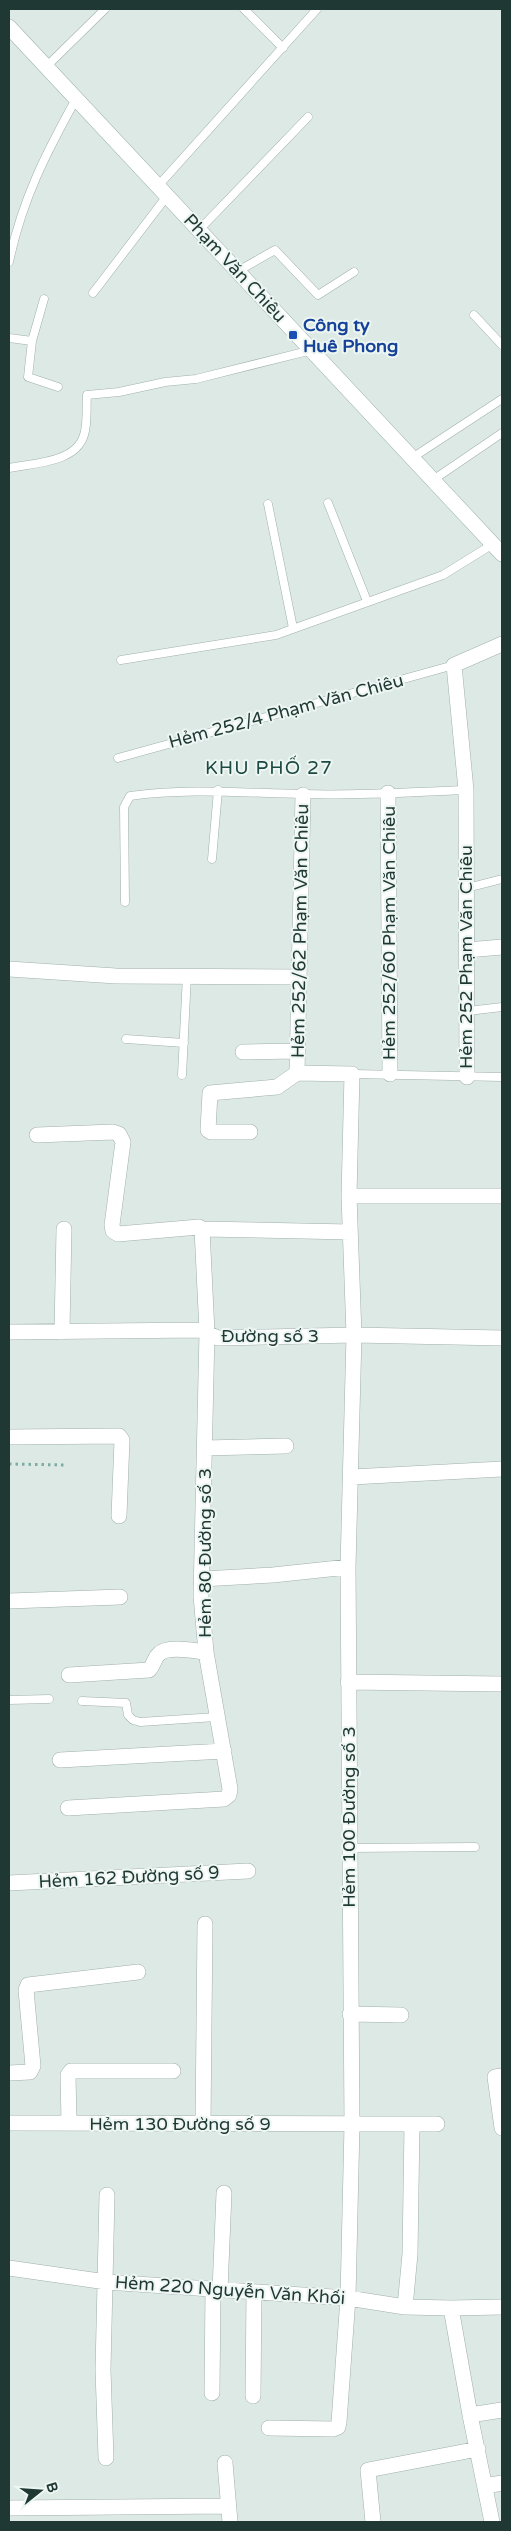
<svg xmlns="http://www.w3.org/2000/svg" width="511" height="2531" font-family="'Varela Round',sans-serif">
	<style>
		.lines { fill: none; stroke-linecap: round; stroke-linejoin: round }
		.service-casing { stroke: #a0b0ac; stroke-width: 9 }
		.minor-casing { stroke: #a0b0ac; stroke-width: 16 }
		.secondary-casing { stroke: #9db4ae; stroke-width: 16 }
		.path { stroke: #7eaca2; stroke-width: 3; stroke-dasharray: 2.5 4; stroke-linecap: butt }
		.service { stroke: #fff; stroke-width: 8 }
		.minor { stroke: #fff; stroke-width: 15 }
		.secondary { stroke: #fff; stroke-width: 15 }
		.transit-dot { fill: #1a4fb4; stroke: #edf6f2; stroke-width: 2 }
		.labels { text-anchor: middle; stroke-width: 4; stroke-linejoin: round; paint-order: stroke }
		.street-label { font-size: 18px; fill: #1f3833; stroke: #edf6f2 }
		.transit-label { font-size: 18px; font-weight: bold; fill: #164399; stroke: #edf6f2; text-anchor: start }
		.neighbourhood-label { font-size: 19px; letter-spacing: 1px; fill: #1c4942; stroke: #edf6f2 }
	</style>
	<rect width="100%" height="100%" fill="#dde9e5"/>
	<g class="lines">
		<!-- service casing -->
		<g class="service-casing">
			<path id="service" d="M244 9 283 48
				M46 67 105 9
				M158 186 317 9
				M199 230 308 117
				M9 262C22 200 46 153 76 99
				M238 271 275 250 318 295 354 272
				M93 293 167 196
				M474 315 502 345
				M9 338 32 341 44 299
				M32 341 28 377 58 387
				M412 458 502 399
				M9 468C33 463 76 463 84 435 88 423 86 407 87 395L119 392 165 382 196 379 312 350
				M433 480 502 433
				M328 503 367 601
				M268 504 293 628
				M121 660 276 635 443 575 493 544
				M118 758 454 665
				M212 859 218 790
				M467 888 502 879
				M125 902 124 807 130 796C188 788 244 793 302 794 356 796 411 792 466 790
				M468 1011 502 1007
				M126 1039 184 1043
				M352 1074 502 1077
				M182 1075 187 975
				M9 1700 49 1699
				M82 1701 126 1703 128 1715 133 1720 140 1722 216 1717
				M349 1848 475 1847"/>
		</g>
		<!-- minor casing -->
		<g class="minor-casing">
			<path id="minor" d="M388 793 390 1074
				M467 950 502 947
				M9 969 116 976 298 977
				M243 1052 297 1051
				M467 1077 466 790 454 665 502 644
				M250 1132H211L208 1130 210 1093 277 1087 297 1073
				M37 1135 113 1132 119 1134 123 1142 112 1225 113 1231 118 1234 199 1227 202 1229 207 1332 201 1596 206 1652 230 1789 229 1795 224 1799 68 1808
				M349 1196H502
				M202 1229 350 1232
				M9 1332 200 1330 218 1338 354 1335 502 1338
				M62 1332 64 1229
				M9 1437 119 1436 122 1440 119 1516
				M205 1448 286 1446
				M352 1477 502 1469
				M202 1579 273 1575 348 1567
				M9 1601 120 1597
				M69 1675 149 1670C154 1665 154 1658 159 1654 168 1645 194 1651 206 1652
				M348 1682 502 1684
				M60 1760 224 1751
				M9 1883 248 1871
				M350 2014 401 2015
				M9 2073 30 2072 33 2066 26 1990 28 1985 138 1972
				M502 2076 495 2077 502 2128
				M9 2123 437 2124
				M69 2123 68 2075 71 2071H173
				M203 2124 205 1924
				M9 2268 106 2282 348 2298 405 2307 451 2308
				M220 2290 224 2193
				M405 2307 410 2254 412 2125
				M212 2393 213 2289
				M253 2396 254 2292
				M470 2415 502 2410
				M269 2428 333 2429 338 2427 339 2422 348 2298 352 2125 348 1567 354 1335 349 1196 352 1074 297 1073 303 795
				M106 2458 103 2370 107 2195
				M225 2463 230 2522
				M485 2486 502 2483
				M9 2508 227 2506
				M373 2522 368 2470 478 2449
				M492 2522 470 2415 451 2308 502 2307"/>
		</g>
		<!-- secondary casing -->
		<g class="secondary-casing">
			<path id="secondary" d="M9 27 502 554"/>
		</g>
		<!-- path -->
		<path class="path" d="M9 1464 67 1465"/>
		<!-- service -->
		<use href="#service" class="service"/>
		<!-- minor -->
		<use href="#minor" class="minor"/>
		<!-- secondary -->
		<use href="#secondary" class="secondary"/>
	</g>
	<!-- markers -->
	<rect class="transit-dot" x="288" y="330" width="10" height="10" rx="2.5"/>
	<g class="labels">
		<!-- street labels -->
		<g class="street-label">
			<text transform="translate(235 268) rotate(47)" y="6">Phạm Văn Chiêu</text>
			<text transform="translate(286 711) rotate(-15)" y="6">Hẻm 252/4 Phạm Văn Chiêu</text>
			<text transform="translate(300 931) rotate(-89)" y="6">Hẻm 252/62 Phạm Văn Chiêu</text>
			<text transform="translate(389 933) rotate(-90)" y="6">Hẻm 252/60 Phạm Văn Chiêu</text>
			<text transform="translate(466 957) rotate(-90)" y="6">Hẻm 252 Phạm Văn Chiêu</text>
			<text x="270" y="1342">Đường số 3</text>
			<text transform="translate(205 1553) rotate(-90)" y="6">Hẻm 80 Đường số 3</text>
			<text transform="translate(349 1817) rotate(-90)" y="6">Hẻm 100 Đường số 3</text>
			<text transform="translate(129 1877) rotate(-3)" y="6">Hẻm 162 Đường số 9</text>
			<text x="180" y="2130">Hẻm 130 Đường số 9</text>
			<text transform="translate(230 2290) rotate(4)" y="6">Hẻm 220 Nguyễn Văn Khối</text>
		</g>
		<!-- transit labels -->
		<g class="transit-label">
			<text x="303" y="331">Công ty<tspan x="303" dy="21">Huê Phong</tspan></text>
		</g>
		<!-- neighbourhood labels -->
		<g class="neighbourhood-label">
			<text x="269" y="774">KHU PHỐ 27</text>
		</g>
	</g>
	<!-- border -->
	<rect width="511" height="2531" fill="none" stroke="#1f3833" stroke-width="20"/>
	<!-- north arrow -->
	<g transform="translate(40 2491) rotate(73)" stroke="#edf6f2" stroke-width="4" paint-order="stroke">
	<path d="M0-4L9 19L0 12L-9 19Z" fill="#1f3833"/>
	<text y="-8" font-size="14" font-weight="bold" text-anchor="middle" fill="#1f3833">B</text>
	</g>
</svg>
